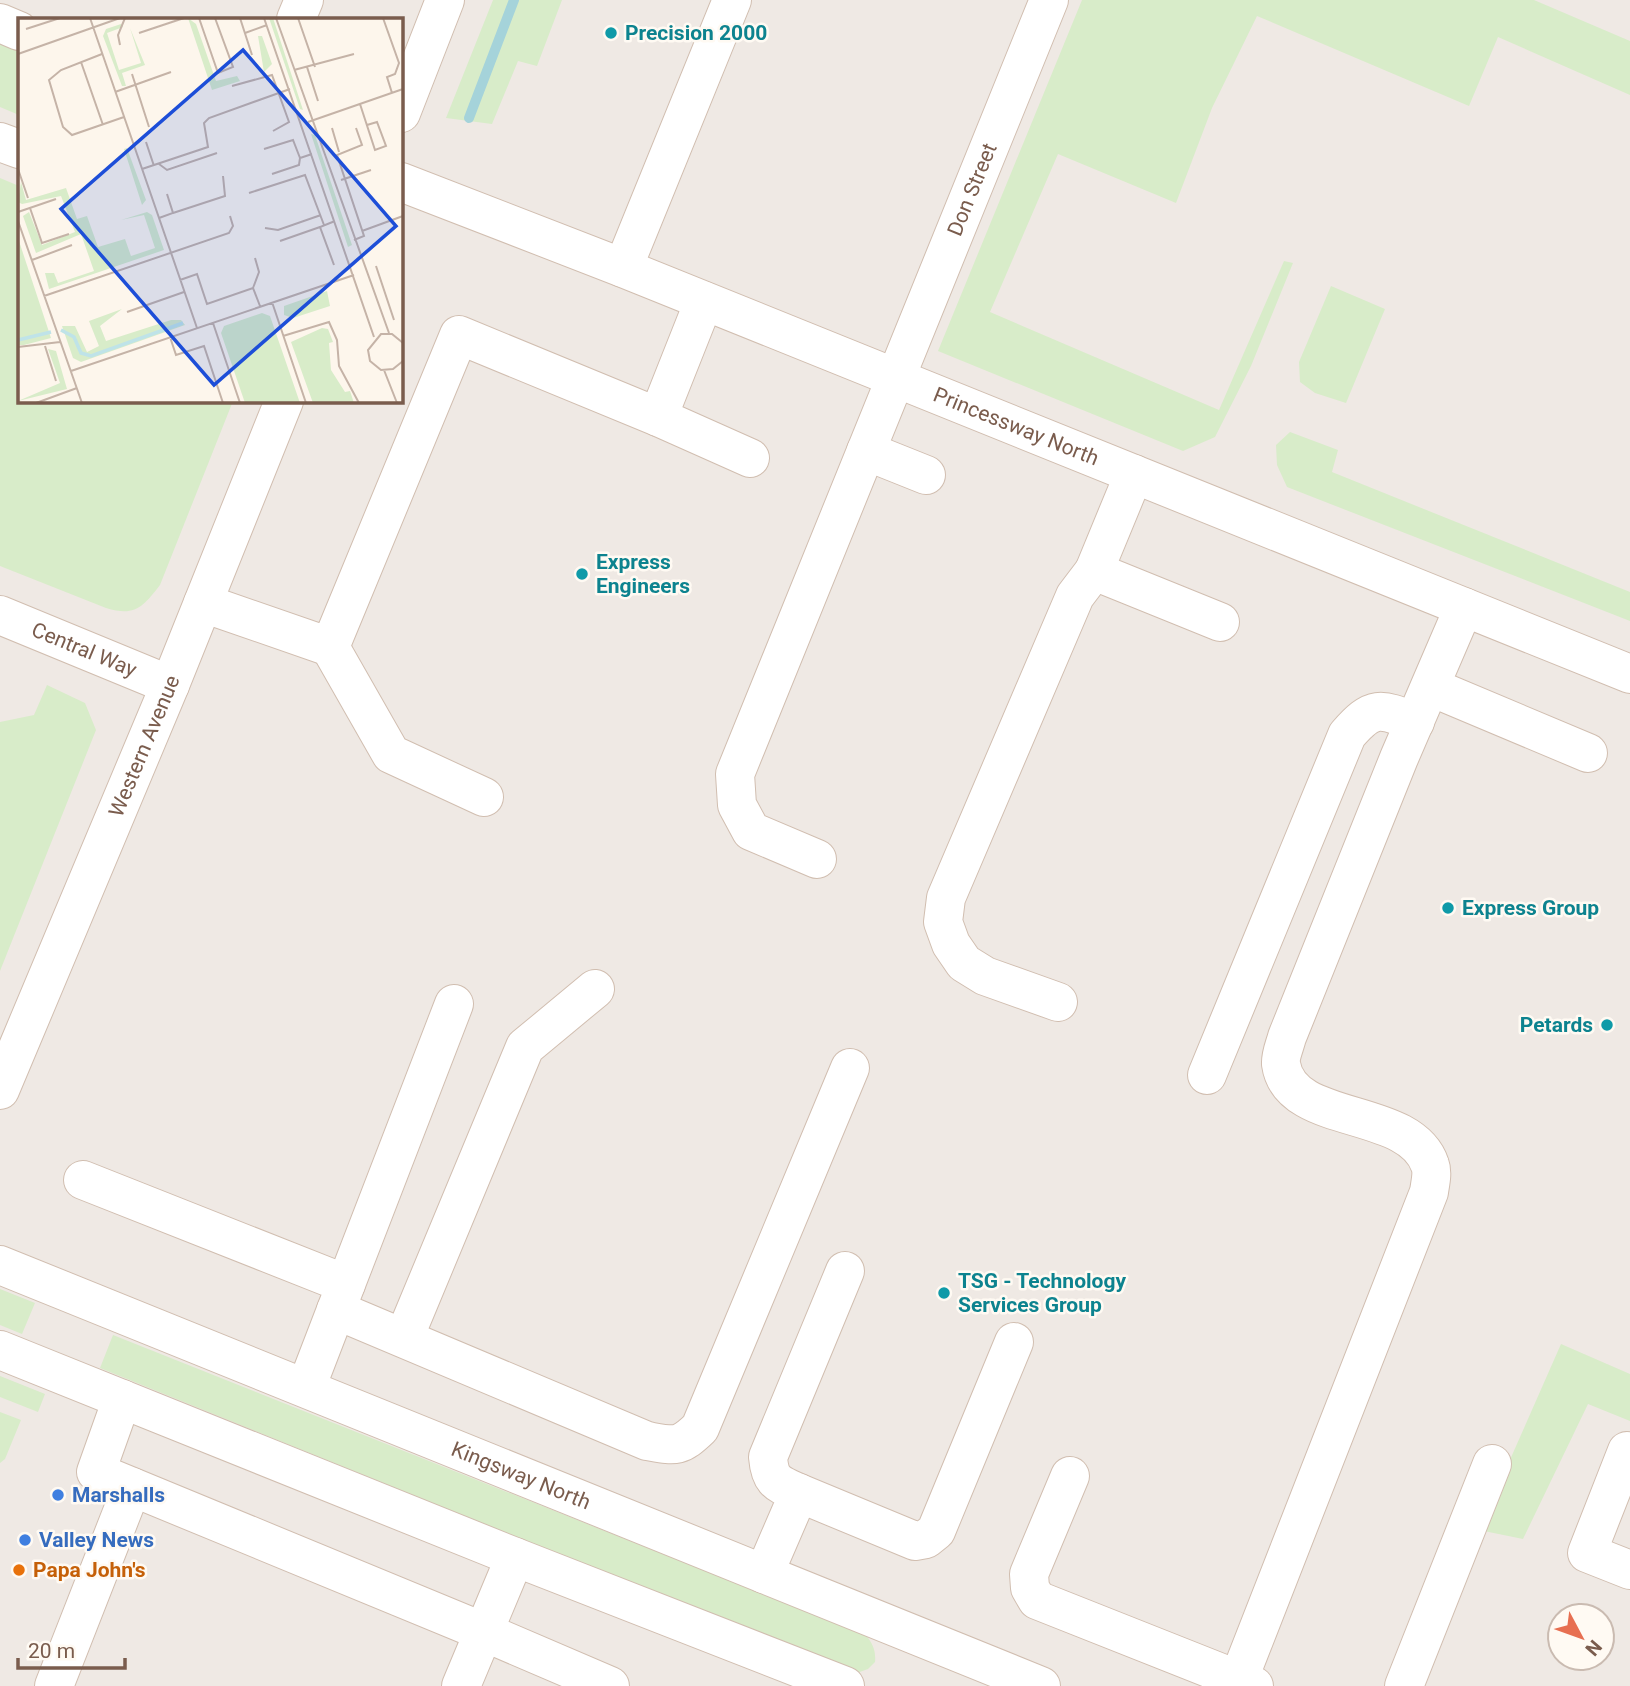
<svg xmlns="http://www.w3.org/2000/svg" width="1630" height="1686" font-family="Roboto,sans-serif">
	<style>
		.industrial { fill: #efe9e4; fill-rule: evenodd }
		.green { fill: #d8ecc9 }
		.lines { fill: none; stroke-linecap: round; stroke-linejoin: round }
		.stream { stroke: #a5d3da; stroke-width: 10 }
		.minor-casing { stroke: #d1beb0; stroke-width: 40 }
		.minor { stroke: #fff; stroke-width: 38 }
		.culture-dot { fill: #0f9aa8; stroke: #fffaf3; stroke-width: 2.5 }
		.shop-dot { fill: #3f7fe0; stroke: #fffaf3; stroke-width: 2.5 }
		.food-dot { fill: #e8710a; stroke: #fffaf3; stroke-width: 2.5 }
		.labels { text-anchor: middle; stroke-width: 5; stroke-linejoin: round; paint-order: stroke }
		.culture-label { font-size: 21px; font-weight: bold; fill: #0d838f; stroke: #fffaf3; text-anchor: start }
		.street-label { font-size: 21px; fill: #7a5c4d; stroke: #fffaf3 }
		.shop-label { font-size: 21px; font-weight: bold; fill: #366cbe; stroke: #fffaf3; text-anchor: start }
		.food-label { font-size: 21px; font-weight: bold; fill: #c56008; stroke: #fffaf3; text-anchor: start }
		.inset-river { fill: none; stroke: #bfe3e8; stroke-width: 3.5 }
		.inset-road { fill: none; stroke: #c5b3a7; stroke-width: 2 }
		.view { fill: #1d4ed8; fill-opacity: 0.15; stroke: #1d4ed8; stroke-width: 3.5 }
		.inset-edge { fill: none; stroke: #7a5c4d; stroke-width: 3.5 }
	</style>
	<rect width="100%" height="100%" fill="#fdf6ec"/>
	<!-- industrial -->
	<path class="industrial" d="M0 0H1630V1686H0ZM19 19H401V401H19ZM1560 1616H1602V1658H1560Z"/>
	<!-- green -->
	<path class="green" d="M493 0H562L537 66 518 61 492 124 446 118Z
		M1082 0H1534L1630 41V95L1498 37 1469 106 1257 16 1212 108 1176 203 1058 154 990 312 1219 410 1284 261 1293 263 1251 366 1215 437 1183 451 938 351Z
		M0 37 19 47V115L0 107Z
		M0 178 19 186V401H233L160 585C143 607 135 617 106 608L0 566Z
		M1331 286 1385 309 1346 403 1315 393 1300 382 1299 362Z
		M1290 432 1338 450 1332 472 1630 592V621L1287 487 1277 465 1276 445Z
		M47 685 85 703 96 730 0 971V722L34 715Z
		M0 1289 35 1303 22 1334 0 1325Z
		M113 1335 866 1635C873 1644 876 1651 875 1662L868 1669 854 1674 100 1368Z
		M1561 1344 1630 1374V1421L1588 1404 1523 1539 1479 1530Z
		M0 1376 45 1394 38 1412 0 1397Z
		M0 1412 21 1420 5 1459 0 1463Z"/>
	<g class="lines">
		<!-- stream -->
		<path class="stream" d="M469 118 514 0"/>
		<!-- minor casing -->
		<g class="minor-casing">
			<g id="minor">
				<path d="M296 19 304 0"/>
				<path d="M0 23 19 31"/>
				<path d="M401 113 445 0"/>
				<path d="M0 142 19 149"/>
				<path id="s1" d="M401 182 623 268 1630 674"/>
				<path d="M623 268 732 0"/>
				<path d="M658 417 750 458"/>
				<path d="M866 451 926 475"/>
				<path d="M1134 474 1094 571 1220 622"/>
				<path d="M203 603 330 647 459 335 658 417 704 301"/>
				<path id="s2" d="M0 615 170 685"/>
				<path d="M330 647 391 754 484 797"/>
				<path d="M1431 687 1588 753"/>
				<path id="s3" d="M817 859 751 831 737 805 735 774 1049 0"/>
				<path d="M1058 1002 985 976 964 963 951 944 943 922 946 898 1075 596 1094 571"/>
				<path d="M1207 1075 1347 735C1373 705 1380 708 1415 722"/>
				<path id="s4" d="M0 1090 170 685 284 401"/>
				<path d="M83 1180 346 1284 306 1388"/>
				<path id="s5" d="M0 1265 1041 1686"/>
				<path d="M346 1284 454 1004"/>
				<path d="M336 1310 647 1441C676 1446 679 1448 700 1428L850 1068"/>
				<path d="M404 1338 525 1047 595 989"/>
				<path d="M0 1350 515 1557 845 1686"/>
				<path d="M122 1399 96 1472 484 1632 610 1686"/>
				<path d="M1630 1452 1627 1451 1587 1553 1630 1570"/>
				<path d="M1070 1476 1029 1574 1030 1588 1037 1600 1254 1686"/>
				<path d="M799 1493 915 1541 926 1539 936 1531 1014 1342"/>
				<path d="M764 1574 799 1493C777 1483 770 1482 768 1457L845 1271"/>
				<path d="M54 1686 132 1487"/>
				<path d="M461 1686 515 1557"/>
				<path d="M1236 1686 1429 1192C1430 1184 1433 1173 1430 1165 1410 1105 1290 1127 1281 1064 1280 1056 1285 1045 1287 1037L1399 758 1464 607"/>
				<path d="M1404 1686 1492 1464"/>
			</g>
		</g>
		<!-- minor -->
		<use href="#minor" class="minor"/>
	</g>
	<!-- markers -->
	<g class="culture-dot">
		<circle cx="611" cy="33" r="7"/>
		<circle cx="582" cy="574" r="7"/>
		<circle cx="1448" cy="908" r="7"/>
		<circle cx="1607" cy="1025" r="7"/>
		<circle cx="944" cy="1293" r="7"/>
	</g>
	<g class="shop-dot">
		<circle cx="58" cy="1495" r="7"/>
		<circle cx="25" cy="1540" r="7"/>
	</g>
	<circle class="food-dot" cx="19" cy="1570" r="7"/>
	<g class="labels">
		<!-- culture labels -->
		<g class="culture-label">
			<text x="625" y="40">Precision 2000</text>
			<text x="596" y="569">Express<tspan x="596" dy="24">Engineers</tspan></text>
			<text x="1462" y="915">Express Group</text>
			<text x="1593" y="1032" text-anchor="end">Petards</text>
			<text x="958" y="1288">TSG - Technology<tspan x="958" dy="24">Services Group</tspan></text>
		</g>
		<!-- street labels -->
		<g class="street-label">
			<text dy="7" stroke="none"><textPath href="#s3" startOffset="763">Don Street</textPath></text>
			<text dy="7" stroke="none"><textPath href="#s1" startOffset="662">Princessway North</textPath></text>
			<text dy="7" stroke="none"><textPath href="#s2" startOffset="91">Central Way</textPath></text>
			<text dy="7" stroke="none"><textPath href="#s4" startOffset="373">Western Avenue</textPath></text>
			<text dy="7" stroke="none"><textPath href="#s5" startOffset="562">Kingsway North</textPath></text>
		</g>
		<!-- shop labels -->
		<g class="shop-label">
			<text x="72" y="1502">Marshalls</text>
			<text x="39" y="1547">Valley News</text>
		</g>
		<!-- food labels -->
		<g class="food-label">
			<text x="33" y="1577">Papa John's</text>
		</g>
	</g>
	<!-- overview -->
	<g transform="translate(18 18)">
		<rect width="385" height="385" fill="#fdf6ec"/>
		<path d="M170 0 178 6 198 63 219 58 222 63 194 72ZM251 0H255L285 92 282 91ZM103 6 105 9 89 15 101 52 123 45 112 10 127 47 104 55 108 68H104L85 18 88 11ZM240 18H244L254 46 246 54ZM293 116 297 117 334 227 330 229ZM109 130 128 182 124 187 106 131ZM3 164 8 182 48 170 59 201 69 198 80 229 107 221 113 238 137 230 126 197 103 202 129 194 134 197 146 232 31 271 27 255H36L40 265 76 253 63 216 18 235 5 198 11 194 24 227 57 214 43 178 4 186 0 184ZM0 220 33 320 6 327H0ZM309 273 312 288 275 300 266 297V288ZM104 291 82 308 88 323 153 302H163L167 307 63 344 55 340 44 308H57L69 334 81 328 71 303ZM244 295 252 298 282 385H227L203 315 206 308ZM304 310 310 311 315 324 311 325 313 352 327 374 332 373 336 385H295L273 324ZM30 331 38 333 49 371 0 383 42 365Z" fill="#d8ecc9"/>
		<path class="inset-river" d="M43 312 56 319 63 335 73 338 165 305M0 322 33 314"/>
		<path class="inset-road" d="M72 0 179 310M181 0 200 55 215 49 197 0M222 0 234 37M246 0 356 319M258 0 371 315M280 0 297 49M365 0 381 45 377 56 369 59 374 75M8 11 42 0M121 15 166 0M227 15 249 7M102 27 100 17 107 0M0 36 102 0M84 36 43 52 31 62 45 109 54 117 106 99M63 44 85 107M289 49 300 83M276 52 336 36M114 56 131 109M214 68 254 57 271 104 255 113M97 74 153 54M342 86 357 132 368 128 359 104 349 107M290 104 385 71M314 110 321 134M128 124 136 148M246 131 275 122 282 140M141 146 149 152 199 135M0 151 10 180M124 151 190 129 186 105 191 100 272 71M254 156 281 147 282 140 294 136M323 162 353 152M231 175 287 157 306 207M12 190 24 225 51 216M0 194 38 181M155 195 207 178 205 158M141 200 155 195 149 176M0 203 64 385M247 210 260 212 303 197M344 213 385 198M336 222 346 218 319 137 344 127 338 110M262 223 302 209M14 242 54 227M316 247 302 209 317 203M358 248 376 302M162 262 179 256 189 286 235 270 242 288M235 270 241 254 237 240M26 278 211 215 215 208 212 198M254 284 288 385M109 294 166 274M195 305 222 385M265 318 311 304 319 322 321 348 341 385M152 319 158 337 186 328 205 385M385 325 374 316H363L350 332 352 343 363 352 375 351 385 343M27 328 38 363M0 329 42 324M366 352 379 385M53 353 336 257M18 385 59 370"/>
		<path class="view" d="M225 32 378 208 196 367 43 191Z"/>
		<rect width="385" height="385" class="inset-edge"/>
	</g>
	<!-- north arrow -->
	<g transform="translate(1581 1637) rotate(131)"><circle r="33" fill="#fffaf3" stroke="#cabbb1" stroke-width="2"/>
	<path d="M0-5L12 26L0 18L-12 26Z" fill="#e76f51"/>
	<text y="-10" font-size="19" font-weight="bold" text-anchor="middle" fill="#7a5c4d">N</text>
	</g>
	<!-- scale -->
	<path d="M18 1658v10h107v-10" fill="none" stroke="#7a5c4d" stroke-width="3.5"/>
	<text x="28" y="1658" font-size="21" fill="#7a5c4d" stroke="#fffaf3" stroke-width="5" paint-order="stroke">20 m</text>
</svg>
